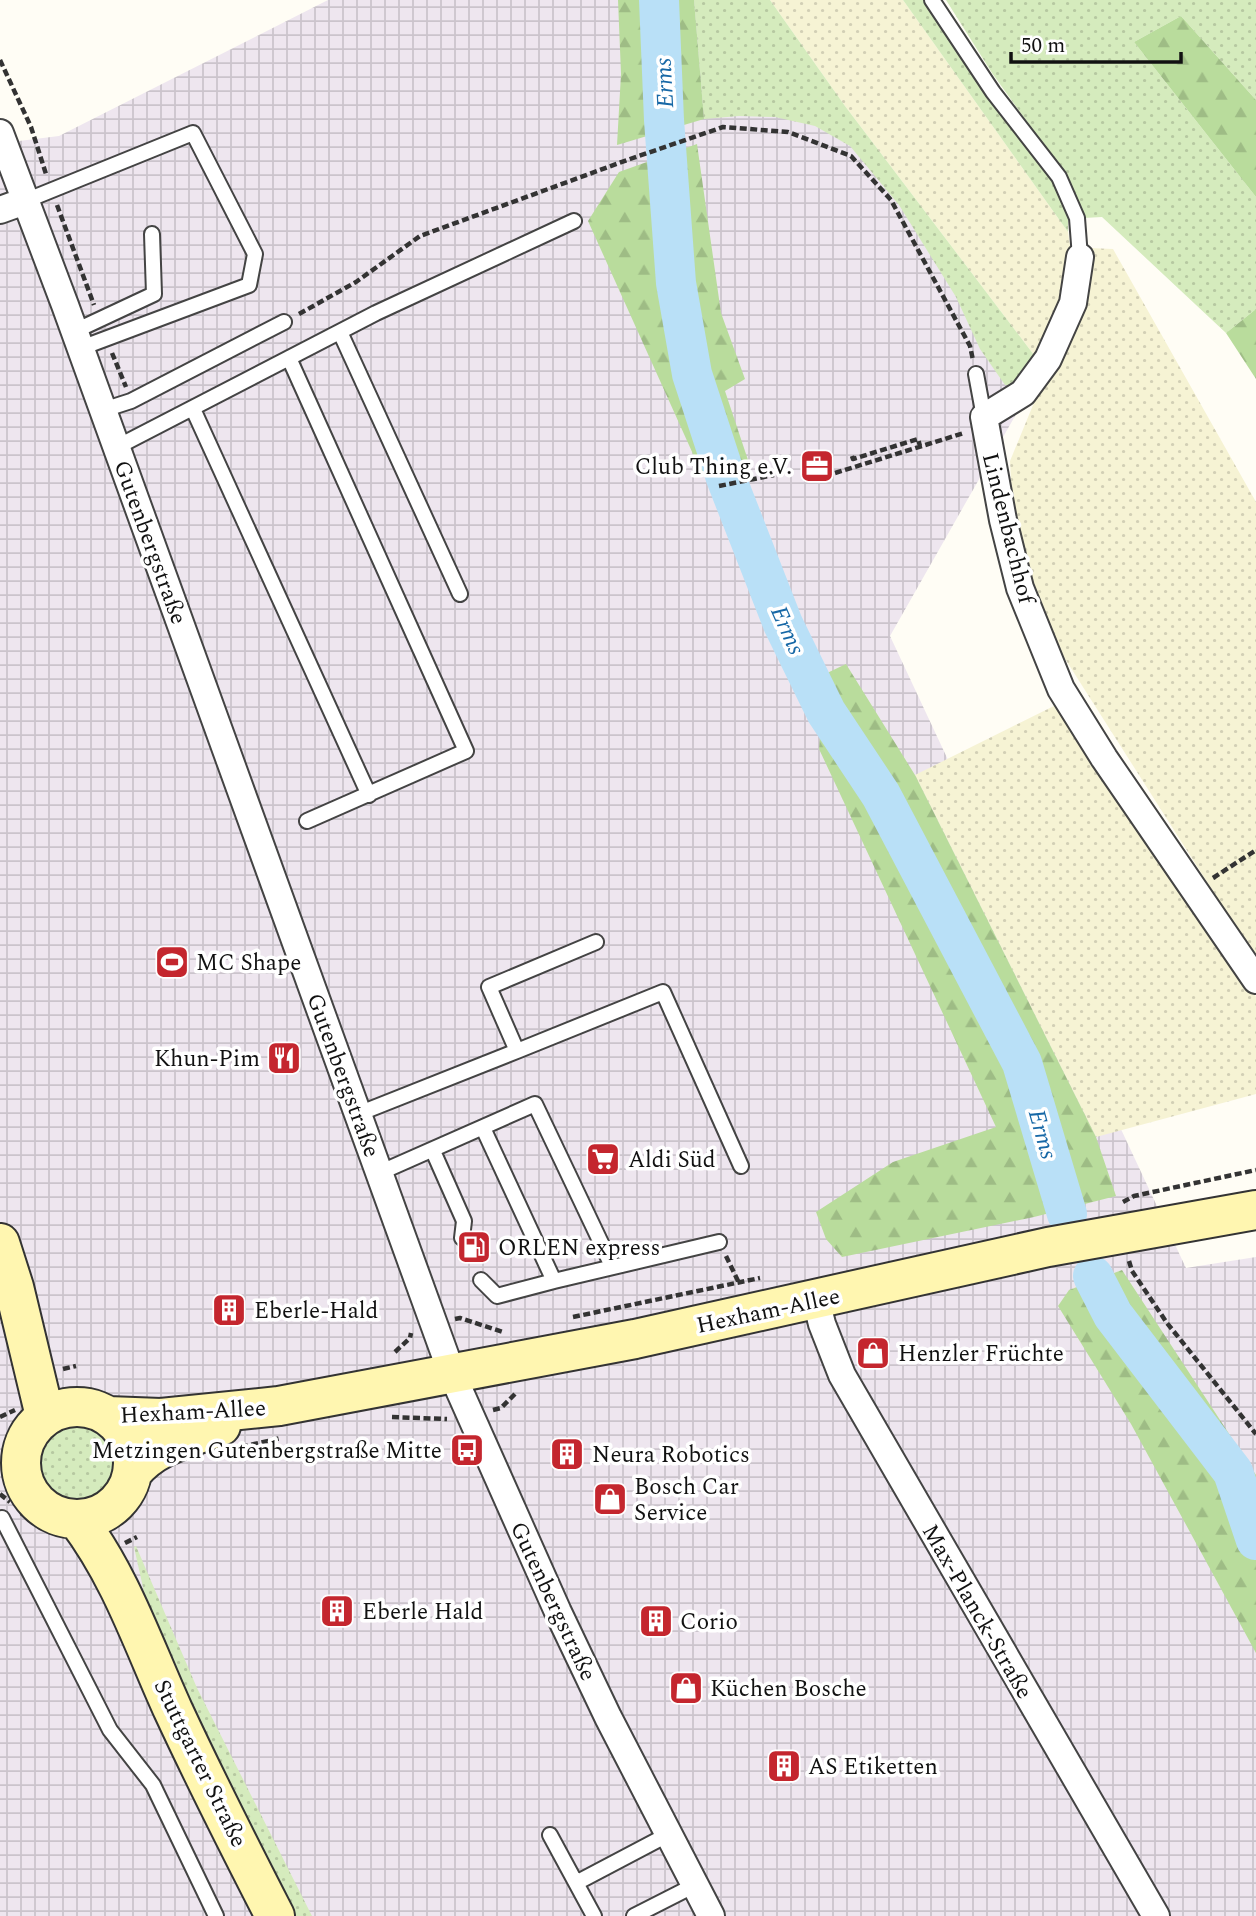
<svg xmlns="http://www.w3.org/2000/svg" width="1256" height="1916" font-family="Spectral,serif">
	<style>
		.industrial { fill: url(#industrial-grid) }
		.farmland { fill: url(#farmland-dots) }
		.grass { fill: url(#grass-dots) }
		.forest { fill: url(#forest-firs) }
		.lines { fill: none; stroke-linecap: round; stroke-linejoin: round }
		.river { stroke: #b9e0f7; stroke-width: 40 }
		.lane-casing { stroke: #444; stroke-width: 18 }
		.street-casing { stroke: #444; stroke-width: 30 }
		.secondary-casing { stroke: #333; stroke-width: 42 }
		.path { stroke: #333; stroke-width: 4.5; stroke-dasharray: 7 3.5; stroke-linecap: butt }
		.lane { stroke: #fff; stroke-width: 14 }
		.street { stroke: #fff; stroke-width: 26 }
		.secondary { stroke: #fff6b0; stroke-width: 38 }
		.labels { text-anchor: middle; stroke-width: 7; stroke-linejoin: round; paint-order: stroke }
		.poi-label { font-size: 23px; fill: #111; stroke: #fff; text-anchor: start }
		.street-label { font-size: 23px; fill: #111; stroke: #fff }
		.water-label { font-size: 24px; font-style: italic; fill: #1768a6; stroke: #fff }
	</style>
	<defs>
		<pattern id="industrial-grid" width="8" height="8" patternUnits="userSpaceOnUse" patternTransform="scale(1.75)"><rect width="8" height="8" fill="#eee6ef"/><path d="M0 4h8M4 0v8" fill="none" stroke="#cbc4cc"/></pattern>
		<pattern id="farmland-dots" width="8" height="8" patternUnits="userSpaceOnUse" patternTransform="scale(1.75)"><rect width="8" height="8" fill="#f6f3d4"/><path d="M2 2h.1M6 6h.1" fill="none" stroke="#d2cfb5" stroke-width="1.8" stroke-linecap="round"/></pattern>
		<pattern id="grass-dots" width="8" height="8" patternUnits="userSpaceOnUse" patternTransform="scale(1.75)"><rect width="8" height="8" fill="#d5ebbd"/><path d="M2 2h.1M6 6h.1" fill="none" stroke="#b6c8a1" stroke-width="1.8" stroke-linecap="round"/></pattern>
		<pattern id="forest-firs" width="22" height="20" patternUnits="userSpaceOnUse" patternTransform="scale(1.75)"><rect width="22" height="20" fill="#b9dc9c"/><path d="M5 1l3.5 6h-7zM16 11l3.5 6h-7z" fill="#9ebc85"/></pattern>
	</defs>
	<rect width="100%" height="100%" fill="#fffdf5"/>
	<!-- industrial -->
	<path class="industrial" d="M328 0H752L1032 386 890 636 1186 1268 1256 1257V1916H0V137L3 143 59 136Z"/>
	<!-- farmland -->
	<path class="farmland" d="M770 0H903L1068 232 1072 259 1066 300 1037 359 845 106Z
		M1089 248 1113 249 1256 502V959L1055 643 1028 579 1012 499 1010 461 1040 388Z
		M1062 702 1256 997V1094L1096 1137 915 775Z"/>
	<!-- grass -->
	<path class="grass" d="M694 0H770L845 106 1037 359 1021 386 1005 385 980 349 956 297 899 205 850 146 815 126 775 117 739 116 704 119Z
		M903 0H927L1054 180 1068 211V232Z
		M946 0H1256V100L1181 16 1134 42 1256 197V309L1226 333 1102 217 1084 218 1061 169 992 73Z
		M33 1464a44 44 0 1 1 88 0a44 44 0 1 1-88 0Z
		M136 1546 197 1688 312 1916H290L177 1686 146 1601 134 1547Z"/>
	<!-- forest -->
	<path class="forest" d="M618 0H694L704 119 617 145 621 74Z
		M1181 16 1256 100V197L1134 42Z
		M697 144 721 313 745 379 725 391 748 460 702 474 588 221 619 172Z
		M1256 309V379L1226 333Z
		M846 664 915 775 1096 1137 1116 1196 1034 1217 842 1257 826 1239 816 1212 893 1162 996 1127 819 749 825 674Z
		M1122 1270 1256 1475V1653L1131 1424 1058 1306 1069 1290Z"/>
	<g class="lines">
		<!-- river -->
		<path class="river" d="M659 0 664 120 676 283 692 374 726 478 783 624 826 712 881 795 1022 1063 1067 1214
			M1093 1276 1113 1315 1233 1472 1256 1540"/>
		<!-- lane casing -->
		<g class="lane-casing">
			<path id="lane" d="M932 0 993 92 1059 177 1077 218 1080 257
				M25 201 193 133 255 254 249 285 81 348
				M75 331 154 294 152 234
				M340 332 460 594
				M289 358 466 751 307 821
				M976 374 984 417
				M193 409 369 795
				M103 410 131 401 284 322
				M117 447 376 313 574 221
				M517 1051 663 992 741 1166
				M358 1114 517 1051 489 987 596 942
				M433 1151 464 1221 462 1238
				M379 1173 535 1104 612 1266
				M481 1280 497 1296 554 1281 483 1128
				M554 1281 719 1242
				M2 1518 110 1730 153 1785 216 1916
				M550 1835 576 1883 669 1834
				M576 1883 594 1916
				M634 1916 695 1885"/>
		</g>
		<!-- street casing -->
		<g class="street-casing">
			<path id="street" d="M0 133 65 305 452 1374 558 1612 608 1717 711 1916
				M0 210 25 201
				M1080 257 1073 303 1048 359 1023 393 984 417 1003 520 1020 588 1061 689 1104 758 1256 980
				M816 1300 822 1324 842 1375 1156 1916"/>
		</g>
		<!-- secondary casing -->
		<g class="secondary-casing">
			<path id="secondary" d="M0 1243 14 1287 45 1416
				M21 1463a56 56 0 1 1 112 0a56 56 0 1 1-112 0Z
				M108 1416 161 1418 279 1406 635 1339 1048 1247 1256 1210
				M132 1473C154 1445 189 1438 221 1426
				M77 1519C121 1577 143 1644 173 1710 205 1779 240 1848 275 1916"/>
		</g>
		<!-- path -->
		<path class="path" d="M0 60 31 127 46 174
			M57 205 94 305
			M299 314 356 282 420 236 630 159 723 127 788 132 851 156 891 200 970 346 973 360
			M112 353 126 387
			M852 456 853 459 918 439 920 446
			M835 473 964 433
			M719 486 774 475
			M1213 878 1256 850
			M1123 1202 1134 1196 1256 1170
			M726 1256 739 1283
			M1129 1261 1132 1271 1167 1323 1256 1434
			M573 1317 760 1278
			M455 1319 460 1318 503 1332
			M395 1352 410 1338 411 1333
			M63 1369 76 1366
			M493 1410 501 1408 516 1393
			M0 1417 15 1410
			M392 1417 447 1419
			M241 1447 281 1438
			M0 1494 10 1502
			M21 1513 52 1533
			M125 1543 137 1537"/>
		<!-- lane -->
		<use href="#lane" class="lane"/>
		<!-- street -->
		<use href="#street" class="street"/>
		<!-- secondary -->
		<use href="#secondary" class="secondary"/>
	</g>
	<!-- icons -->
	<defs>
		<g id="office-square" transform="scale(1.75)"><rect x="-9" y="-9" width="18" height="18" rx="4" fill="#c4262e" stroke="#fff"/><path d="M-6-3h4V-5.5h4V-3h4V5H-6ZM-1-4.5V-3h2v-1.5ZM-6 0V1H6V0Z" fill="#fff"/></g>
		<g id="stadium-square" transform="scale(1.75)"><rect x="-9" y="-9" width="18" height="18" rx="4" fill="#c4262e" stroke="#fff"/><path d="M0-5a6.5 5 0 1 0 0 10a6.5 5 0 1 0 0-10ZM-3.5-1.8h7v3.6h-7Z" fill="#fff"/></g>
		<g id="restaurant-square" transform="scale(1.75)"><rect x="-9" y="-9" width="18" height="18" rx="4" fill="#c4262e" stroke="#fff"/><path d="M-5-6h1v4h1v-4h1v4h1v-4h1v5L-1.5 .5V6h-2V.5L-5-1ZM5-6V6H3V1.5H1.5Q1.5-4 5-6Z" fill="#fff"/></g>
		<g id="supermarket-square" transform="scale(1.75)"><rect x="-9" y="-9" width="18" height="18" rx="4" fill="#c4262e" stroke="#fff"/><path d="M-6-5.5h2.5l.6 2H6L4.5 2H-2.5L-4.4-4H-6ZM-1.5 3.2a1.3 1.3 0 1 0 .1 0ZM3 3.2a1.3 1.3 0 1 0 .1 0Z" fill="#fff"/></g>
		<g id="fuel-square" transform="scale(1.75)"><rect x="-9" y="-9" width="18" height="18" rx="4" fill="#c4262e" stroke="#fff"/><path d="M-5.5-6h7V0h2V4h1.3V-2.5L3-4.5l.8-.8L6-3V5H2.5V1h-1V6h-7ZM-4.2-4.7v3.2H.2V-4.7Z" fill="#fff"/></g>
		<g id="building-square" transform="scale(1.75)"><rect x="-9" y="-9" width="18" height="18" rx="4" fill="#c4262e" stroke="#fff"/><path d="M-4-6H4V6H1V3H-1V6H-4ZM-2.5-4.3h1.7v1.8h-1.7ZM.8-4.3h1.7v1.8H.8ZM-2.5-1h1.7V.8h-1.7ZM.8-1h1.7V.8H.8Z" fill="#fff"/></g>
		<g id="shop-square" transform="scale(1.75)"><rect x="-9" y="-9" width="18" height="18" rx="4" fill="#c4262e" stroke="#fff"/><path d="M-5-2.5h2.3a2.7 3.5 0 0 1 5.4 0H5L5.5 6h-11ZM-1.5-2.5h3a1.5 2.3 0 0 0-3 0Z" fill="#fff"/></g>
		<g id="bus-square" transform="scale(1.75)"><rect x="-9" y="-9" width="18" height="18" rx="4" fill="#c4262e" stroke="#fff"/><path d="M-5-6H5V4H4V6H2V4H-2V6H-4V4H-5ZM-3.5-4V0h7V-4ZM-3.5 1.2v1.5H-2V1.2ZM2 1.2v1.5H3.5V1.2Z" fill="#fff"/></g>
	</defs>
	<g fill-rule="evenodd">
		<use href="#office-square" x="817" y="466"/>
		<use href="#stadium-square" x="172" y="962"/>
		<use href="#restaurant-square" x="284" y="1058"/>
		<use href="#supermarket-square" x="603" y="1159"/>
		<use href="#fuel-square" x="474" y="1247"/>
		<use href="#building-square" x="229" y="1310"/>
		<use href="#shop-square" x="873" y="1353"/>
		<use href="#bus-square" x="467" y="1450"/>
		<use href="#building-square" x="567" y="1454"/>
		<use href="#shop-square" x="610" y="1499"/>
		<use href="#building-square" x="337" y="1611"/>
		<use href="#building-square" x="656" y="1621"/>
		<use href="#shop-square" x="686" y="1688"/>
		<use href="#building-square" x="784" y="1766"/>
	</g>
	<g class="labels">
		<!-- poi labels -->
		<g class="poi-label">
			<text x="792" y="474" text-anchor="end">Club Thing e.V.</text>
			<text x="196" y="970">MC Shape</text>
			<text x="260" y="1066" text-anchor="end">Khun-Pim</text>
			<text x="628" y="1167">Aldi Süd</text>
			<text x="498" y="1255">ORLEN express</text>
			<text x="254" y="1318">Eberle-Hald</text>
			<text x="898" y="1361">Henzler Früchte</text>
			<text x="442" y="1458" text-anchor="end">Metzingen Gutenbergstraße Mitte</text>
			<text x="592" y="1462">Neura Robotics</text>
			<text x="634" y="1494">Bosch Car<tspan x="634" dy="26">Service</tspan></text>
			<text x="362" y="1619">Eberle Hald</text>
			<text x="680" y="1629">Corio</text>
			<text x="710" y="1696">Küchen Bosche</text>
			<text x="808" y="1774">AS Etiketten</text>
		</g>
		<!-- street labels -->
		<g class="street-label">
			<text transform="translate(1009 528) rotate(76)" y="8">Lindenbachhof</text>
			<text transform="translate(151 542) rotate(70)" y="8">Gutenbergstraße</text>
			<text transform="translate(344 1075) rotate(70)" y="8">Gutenbergstraße</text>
			<text transform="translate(768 1310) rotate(-12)" y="8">Hexham-Allee</text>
			<text transform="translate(193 1411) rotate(-3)" y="8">Hexham-Allee</text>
			<text transform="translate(554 1601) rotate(65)" y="8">Gutenbergstraße</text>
			<text transform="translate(978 1611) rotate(60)" y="8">Max-Planck-Straße</text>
			<text transform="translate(201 1763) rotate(64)" y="8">Stuttgarter Straße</text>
		</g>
		<!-- water labels -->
		<g class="water-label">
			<text transform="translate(664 83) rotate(-93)" y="8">Erms</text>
			<text transform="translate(788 630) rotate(66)" y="8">Erms</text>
			<text transform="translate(1043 1134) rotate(74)" y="8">Erms</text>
		</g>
	</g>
	<!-- scale -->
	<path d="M1011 52v10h170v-10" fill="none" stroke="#111111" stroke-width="3.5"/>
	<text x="1021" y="52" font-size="21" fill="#111111" stroke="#ffffff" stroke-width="5" paint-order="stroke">50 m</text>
</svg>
